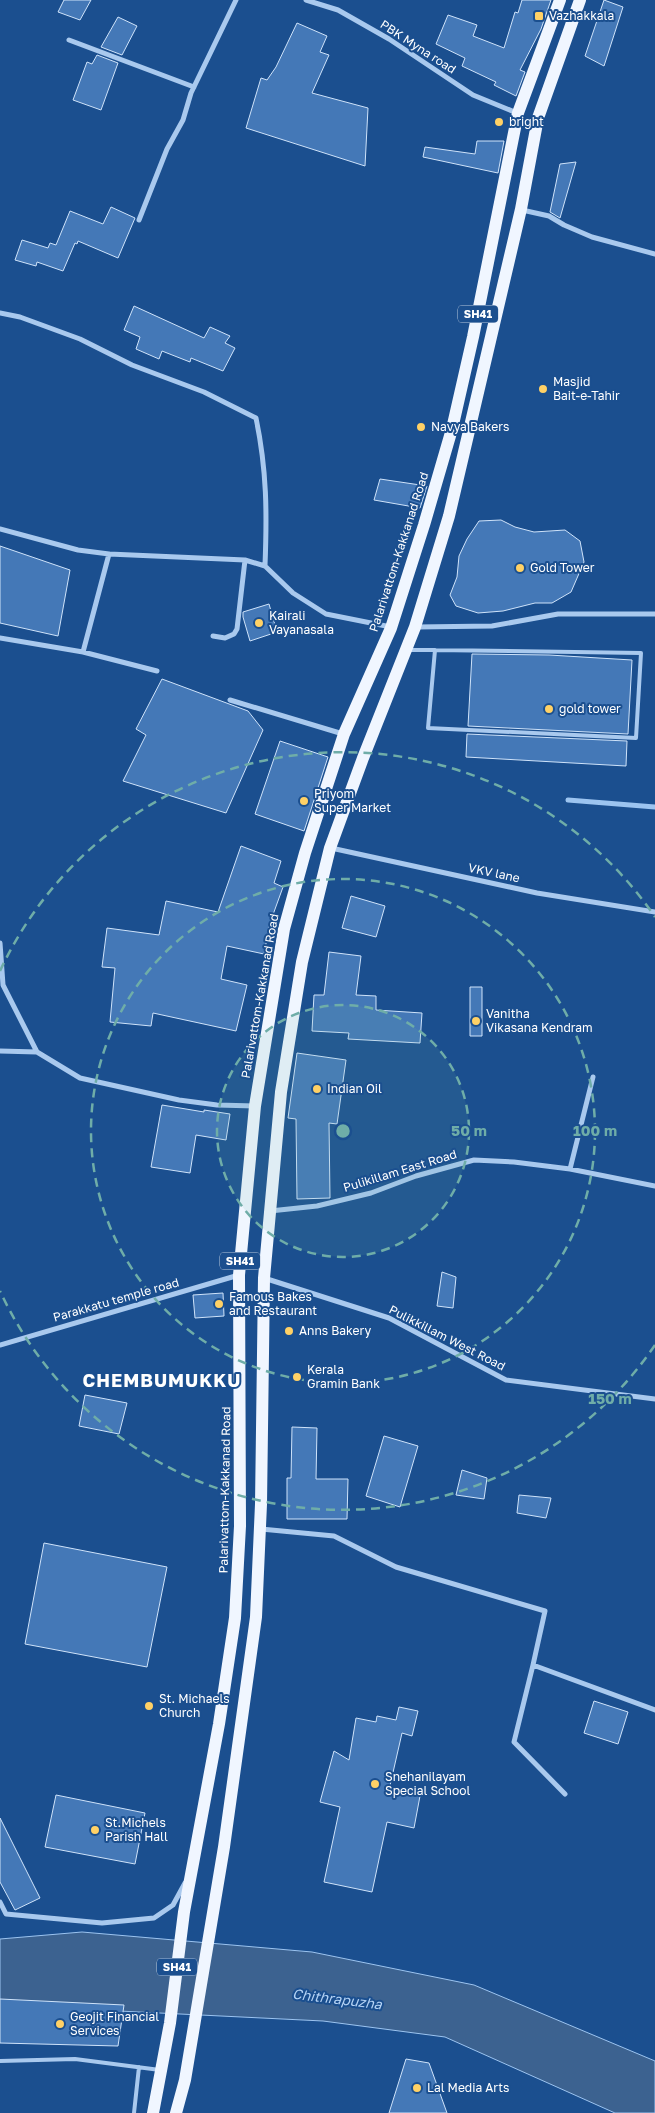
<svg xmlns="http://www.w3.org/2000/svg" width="655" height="2113" font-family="'Golos Text',sans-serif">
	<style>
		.water { fill: #3c6290; stroke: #9cc4f0 }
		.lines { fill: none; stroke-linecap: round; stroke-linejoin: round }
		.stream { stroke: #9cc4f0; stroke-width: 5 }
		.building { fill: #4478b7; stroke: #cfe3fa }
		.service { stroke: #a9c9ee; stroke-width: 4 }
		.minor { stroke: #a9c9ee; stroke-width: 5 }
		.primary { stroke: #f0f6ff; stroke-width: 12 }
		.ring { fill: none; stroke: #6fada8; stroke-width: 2.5; stroke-dasharray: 9 6 }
		.poi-dot { fill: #ffd166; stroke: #1b4f8f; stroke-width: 2 }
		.labels { text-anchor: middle; stroke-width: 4; stroke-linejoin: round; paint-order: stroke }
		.shield { fill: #1b4f8f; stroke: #bbcadd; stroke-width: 1 }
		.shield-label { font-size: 11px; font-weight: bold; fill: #fff }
		.poi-label { font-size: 12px; fill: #fff; stroke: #1b4f8f; text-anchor: start }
		.street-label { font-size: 12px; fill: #fff; stroke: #1b4f8f }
		.water-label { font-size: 14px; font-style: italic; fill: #b5d3f5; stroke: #1b4f8f }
		.district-label { font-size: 18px; font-weight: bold; letter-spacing: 1px; fill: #fff; stroke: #1b4f8f }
		.centre { fill: #6fada8; stroke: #1b4f8f; stroke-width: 2.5 }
		.ring-label { font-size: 15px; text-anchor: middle; font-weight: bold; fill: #6fada8; stroke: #1b4f8f; stroke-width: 4; stroke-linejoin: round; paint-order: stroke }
	</style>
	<rect width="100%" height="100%" fill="#1b4f8f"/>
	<!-- water -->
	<path class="water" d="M82 1932 312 1952 474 1985 655 2061V2113H615L445 2037 323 2021 37 2007 0 2008V1939Z"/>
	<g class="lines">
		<!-- stream -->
		<path class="stream" d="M568 800 655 807"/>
	</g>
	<!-- building -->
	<path class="building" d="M64 0H91L80 20 58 12Z
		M522 0H551L541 29 520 70 525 72 516 96 494 85 496 82 462 66 465 58 436 44 448 15 477 25 473 36 504 48 515 12 518 13Z
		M604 0 623 7 604 66 585 56Z
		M118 17 137 26 122 55 101 47Z
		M297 23 327 36 320 52 329 55 312 93 368 108 365 166 246 128 261 78 267 80 276 67Z
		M97 55 118 63 101 110 73 100 87 62 92 64Z
		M477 141H504L498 173 423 157 425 147 475 154Z
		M576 162 560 218 550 212 560 164Z
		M111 207 135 218 118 258 78 241 77 244 75 243 63 271 37 262 36 266 15 260 22 240 48 248 50 243 56 245 70 211 103 224Z
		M134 306 204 338 210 327 230 336 225 343 235 348 223 371 191 358 190 362 162 351 159 359 136 349 140 337 124 330Z
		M380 479 427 486 420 508 374 500Z
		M501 520 515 527 534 532 565 530 580 541 584 562 571 592 552 603H535L503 611 478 613 456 606 450 595 457 577 459 556 467 539 479 521Z
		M0 546 70 570 58 636 0 623Z
		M269 604 277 632 250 641 243 617V612Z
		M472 654 549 655 632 660 628 734 468 726Z
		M162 679 248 711 263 730 226 813 123 781 146 735 136 729Z
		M467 734 627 741 626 766 466 757Z
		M280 741 328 757 304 831 255 814Z
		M241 846 281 861 274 883 283 887 270 923 264 954 227 946 221 979 247 985 236 1031 153 1013 151 1026 110 1022 115 968 102 967 107 928 159 935 166 901 218 912Z
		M351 896 385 906 376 937 342 928Z
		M329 952 361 956 356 995 376 996V1010L422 1013 420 1043 348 1039 349 1033 312 1031 314 995H324Z
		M470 987H482V1036H470Z
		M297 1053 346 1060 337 1124 329 1123 330 1198 297 1199 296 1119 288 1118Z
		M162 1105 204 1112V1110L230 1114 226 1140 196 1135 190 1173 151 1167Z
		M442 1272 456 1277 453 1308 437 1306Z
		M223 1293 224 1316 195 1318 193 1295Z
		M85 1395 127 1403 119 1434 79 1426Z
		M292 1427 317 1428 316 1479H348L347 1519H287V1478H291Z
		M384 1436 418 1446 400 1507 366 1496Z
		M462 1470 487 1478 484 1499 456 1495Z
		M519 1495 551 1498 546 1518 517 1513Z
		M44 1543 167 1567 147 1667 25 1644Z
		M594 1701 628 1712 618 1744 584 1733Z
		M399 1707 418 1711 412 1736 402 1733 389 1790 420 1796 414 1828 387 1822 372 1892 324 1882 340 1807 320 1802 334 1751 349 1760 356 1718 376 1722 377 1716 396 1720Z
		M56 1795 145 1813 135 1864 45 1847Z
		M0 1818 40 1898 15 1910 0 1882Z
		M0 1999 124 2005 118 2046 0 2043Z
		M406 2059 429 2063 447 2113H389Z"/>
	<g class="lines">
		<!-- service -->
		<path class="service" d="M409 650H435L641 653 636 738 428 728 435 650
			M0 2061 75 2059 160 2070
			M134 2113 139 2067"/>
		<!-- minor -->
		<path class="minor" d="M306 0 338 10 389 39 473 95 517 113
			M69 40 194 87
			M522 210 549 216 564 225 592 237 655 254
			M139 220 167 149 183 120 191 93 236 0
			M0 313 20 317 80 339 132 365 204 392 256 418C267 471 267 513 265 566
			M0 529 78 550 109 554 245 560 265 566 293 593 326 614 391 627
			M417 627 492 626 558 614H655
			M213 636 225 638 234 634 237 629 245 560
			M0 638 83 652 157 671
			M83 652 109 554
			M230 700 343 734
			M331 848 537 893 655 912
			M0 943 3 985 37 1052 80 1078 179 1100 217 1105 255 1106
			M0 1051 37 1052
			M570 1169 593 1077
			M270 1211 317 1206 371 1193 416 1176 474 1160 514 1162 570 1169 655 1186
			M264 1278 389 1318 506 1380 655 1399
			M0 1345 239 1275
			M261 1529 334 1536 396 1567 545 1611 533 1665
			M565 1794 514 1742 533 1665 655 1710
			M0 1902 6 1914 102 1923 154 1918 173 1905 185 1883"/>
		<!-- primary -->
		<path class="primary" d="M153 2113 170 2023 184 1912 219 1724 235 1618 240 1526 239 1275 255 1106 284 929 305 853 344 734 391 628 424 525 452 429 473 337 518 113 560 0
			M176 2113 185 2080 224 1847 256 1617 261 1504 264 1278 281 1092 302 962 330 848 363 758 415 627 449 516 521 209 538 118 580 0"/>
	</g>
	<!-- distance rings -->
	<circle cx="343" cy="1131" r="126" fill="#6fada8" fill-opacity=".12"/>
	<g class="ring">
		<circle cx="343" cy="1131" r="126"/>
		<circle cx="343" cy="1131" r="252"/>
		<path d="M655 1345A378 378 0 0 1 0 1291M0 971A378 378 0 0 1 655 917"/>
	</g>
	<!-- markers -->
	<g class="poi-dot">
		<rect x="534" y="11" width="10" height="10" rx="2.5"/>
		<circle cx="499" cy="122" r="5"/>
		<circle cx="543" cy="389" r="5"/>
		<circle cx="421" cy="427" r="5"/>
		<circle cx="520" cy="568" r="5"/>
		<circle cx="259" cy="623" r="5"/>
		<circle cx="549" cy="709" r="5"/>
		<circle cx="304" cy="801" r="5"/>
		<circle cx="476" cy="1021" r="5"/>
		<circle cx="317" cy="1089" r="5"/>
		<circle cx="219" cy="1304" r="5"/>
		<circle cx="289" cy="1331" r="5"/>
		<circle cx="297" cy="1377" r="5"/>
		<circle cx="149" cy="1706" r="5"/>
		<circle cx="375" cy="1784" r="5"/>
		<circle cx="95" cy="1830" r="5"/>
		<circle cx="60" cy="2024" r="5"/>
		<circle cx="417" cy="2088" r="5"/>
	</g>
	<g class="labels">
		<!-- shield labels -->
		<g class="shield">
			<rect x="458" y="305.5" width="40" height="17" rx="4"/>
			<rect x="220" y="1252.5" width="40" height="17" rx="4"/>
			<rect x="157" y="1958.5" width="40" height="17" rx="4"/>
		</g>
		<g class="shield-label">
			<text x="478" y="318">SH41</text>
			<text x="240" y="1265">SH41</text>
			<text x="177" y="1971">SH41</text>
		</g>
		<!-- poi labels -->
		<g class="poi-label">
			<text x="549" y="20">Vazhakkala</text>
			<text x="509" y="126">bright</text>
			<text x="553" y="386">Masjid<tspan x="553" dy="14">Bait-e-Tahir</tspan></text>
			<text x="431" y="431">Navya Bakers</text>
			<text x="530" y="572">Gold Tower</text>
			<text x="269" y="620">Kairali<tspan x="269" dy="14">Vayanasala</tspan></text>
			<text x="559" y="713">gold tower</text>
			<text x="314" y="798">Priyom<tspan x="314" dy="14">Super Market</tspan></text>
			<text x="486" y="1018">Vanitha<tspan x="486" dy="14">Vikasana Kendram</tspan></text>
			<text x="327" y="1093">Indian Oil</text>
			<text x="229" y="1301">Famous Bakes<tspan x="229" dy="14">and Restaurant</tspan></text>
			<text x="299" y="1335">Anns Bakery</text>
			<text x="307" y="1374">Kerala<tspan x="307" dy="14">Gramin Bank</tspan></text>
			<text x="159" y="1703">St. Michaels<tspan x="159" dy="14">Church</tspan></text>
			<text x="385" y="1781">Snehanilayam<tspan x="385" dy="14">Special School</tspan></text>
			<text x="105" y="1827">St.Michels<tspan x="105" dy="14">Parish Hall</tspan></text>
			<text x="70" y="2021">Geojit Financial<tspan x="70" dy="14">Services</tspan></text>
			<text x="427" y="2092">Lal Media Arts</text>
		</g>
		<!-- street labels -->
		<g class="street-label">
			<text transform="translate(418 47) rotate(33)" y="4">PBK Myna road</text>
			<text transform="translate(399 552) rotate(-72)" y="4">Palarivattom-Kakkanad Road</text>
			<text transform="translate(494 873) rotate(12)" y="4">VKV lane</text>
			<text transform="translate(260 996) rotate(-80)" y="4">Palarivattom-Kakkanad Road</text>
			<text transform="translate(400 1171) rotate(-17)" y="4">Pulikillam East Road</text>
			<text transform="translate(116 1300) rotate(-16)" y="4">Parakkatu temple road</text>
			<text transform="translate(447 1338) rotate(27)" y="4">Pulikkillam West Road</text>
			<text transform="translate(225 1490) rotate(-89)" y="4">Palarivattom-Kakkanad Road</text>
		</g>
		<!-- water labels -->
		<g class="water-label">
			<text transform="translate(337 1999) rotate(7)" y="5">Chithrapuzha</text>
		</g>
		<!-- district labels -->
		<g class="district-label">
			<text x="162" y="1387">CHEMBUMUKKU</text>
		</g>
	</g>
	<circle cx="343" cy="1131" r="8" class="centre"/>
	<g class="ring-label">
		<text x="469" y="1136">50 m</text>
		<text x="595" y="1136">100 m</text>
		<text x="610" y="1404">150 m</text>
	</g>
</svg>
